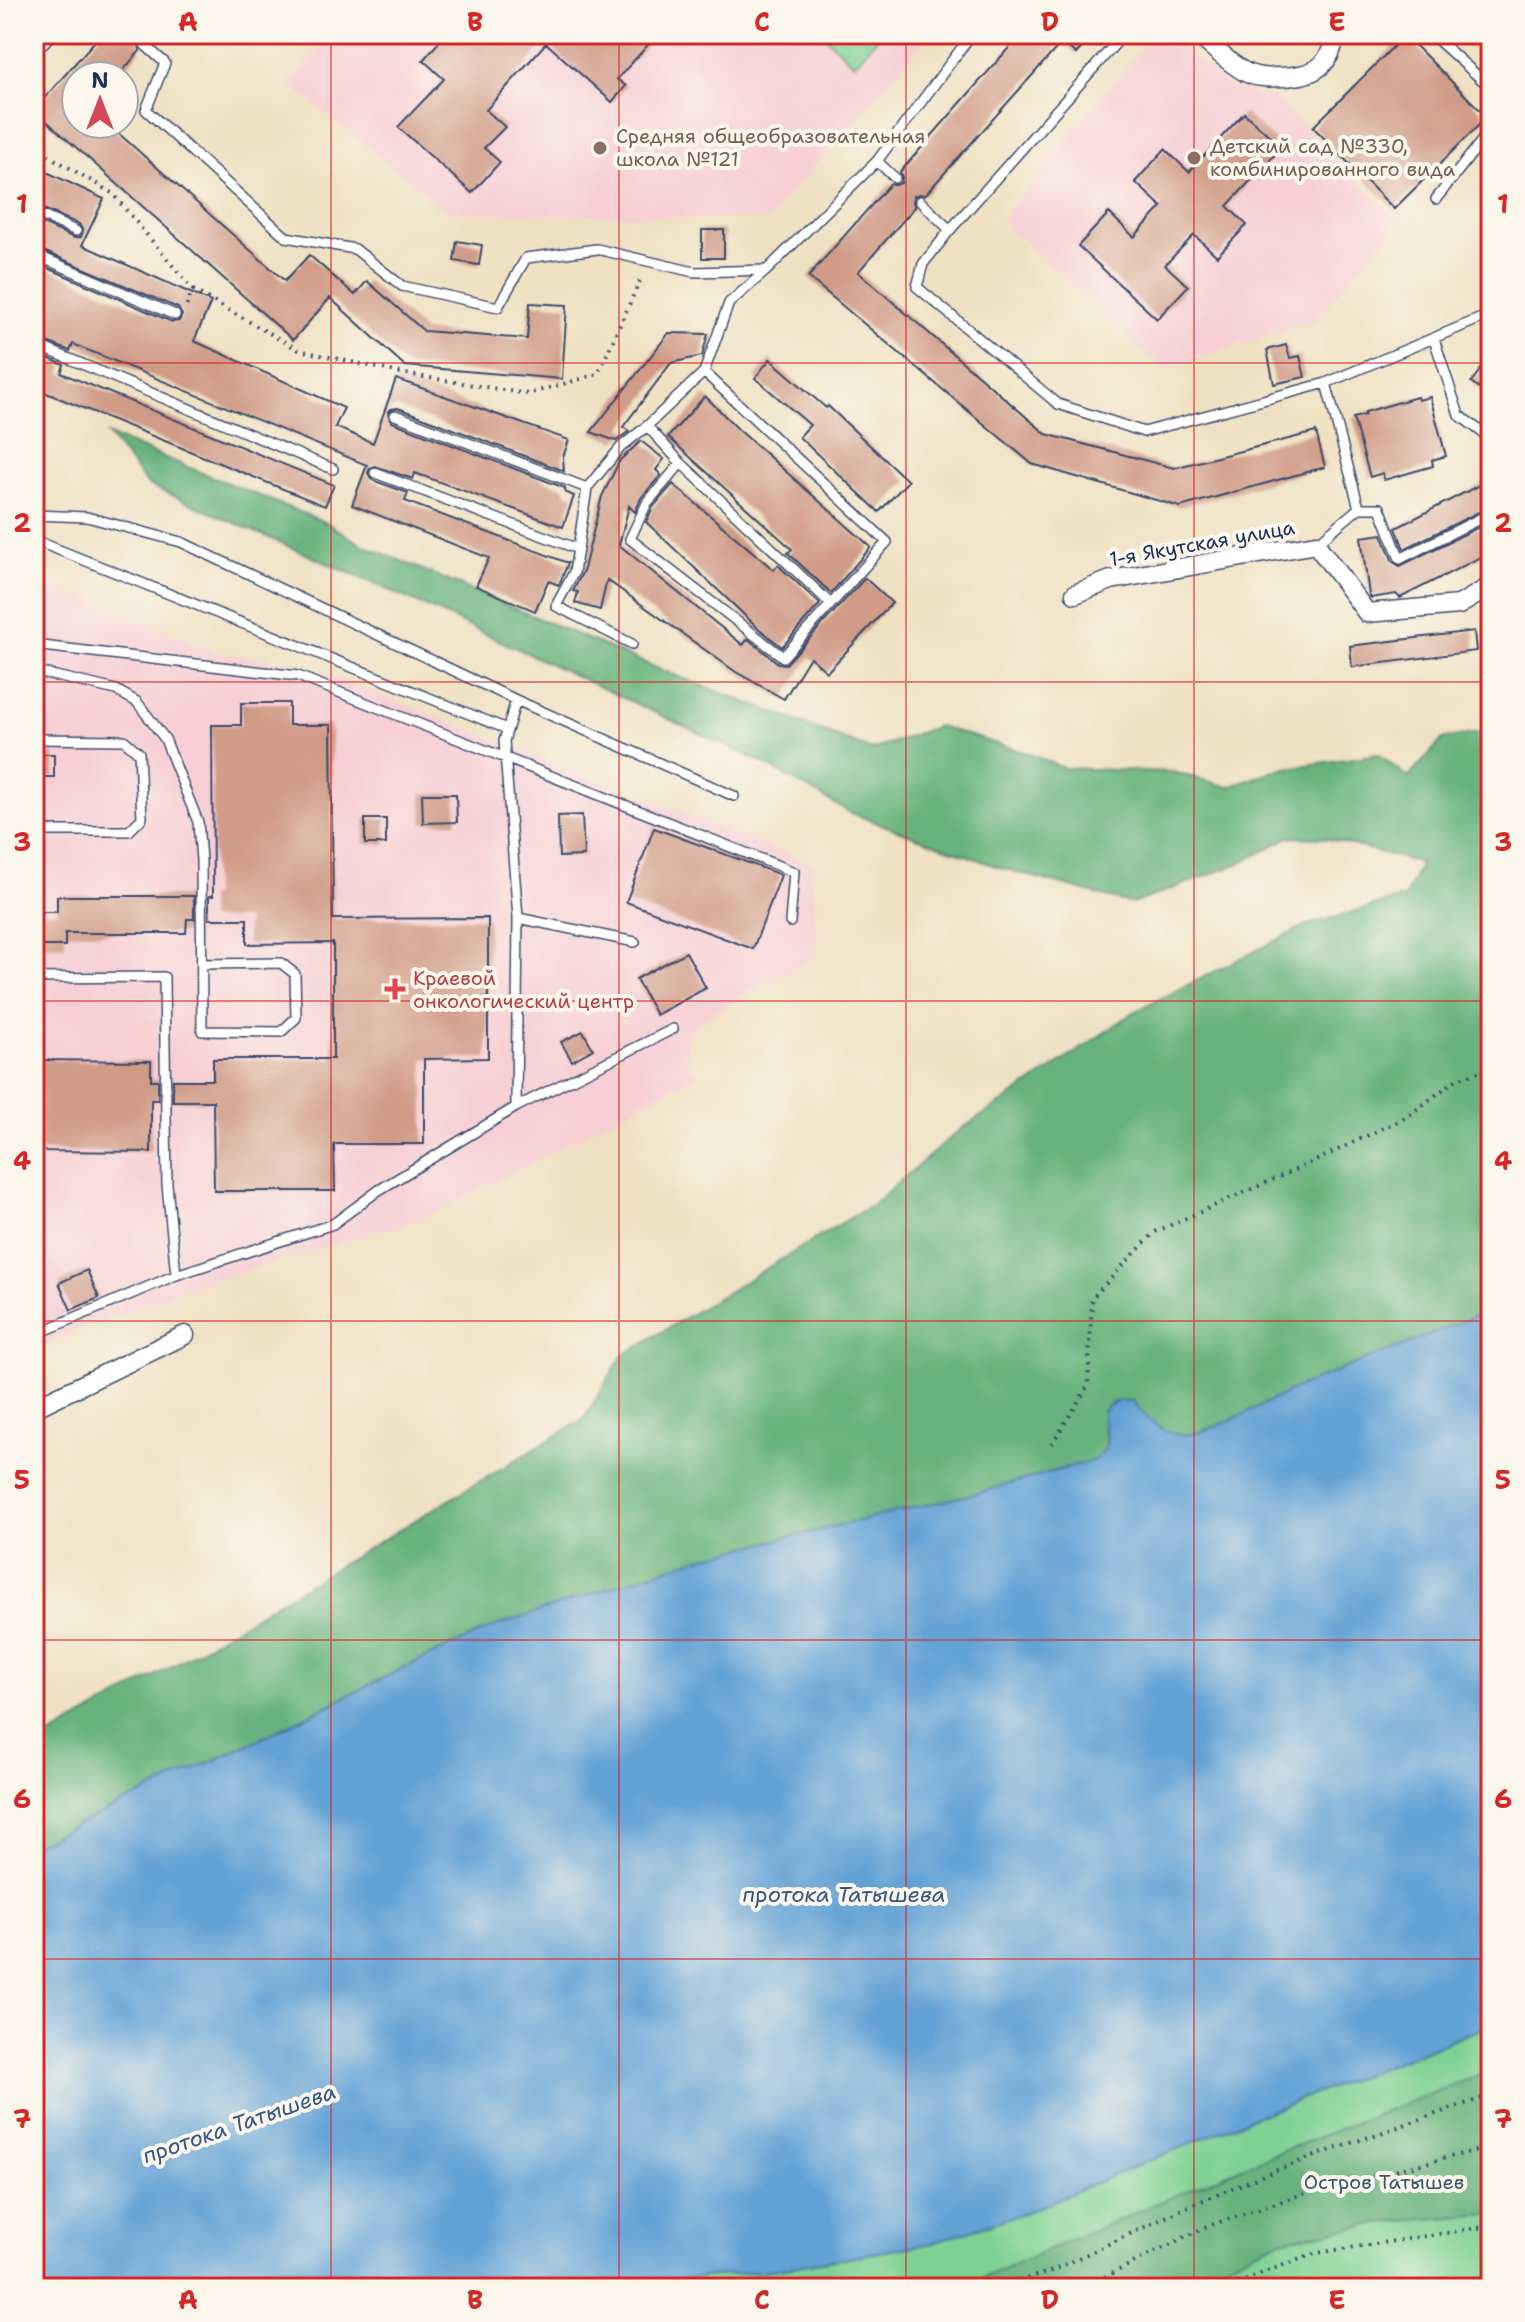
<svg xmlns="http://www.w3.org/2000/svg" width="1525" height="2322" font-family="'Shantell Sans',sans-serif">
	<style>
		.built { fill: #f7cfd5 }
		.green { fill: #7fd193; stroke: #4d8078; stroke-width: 2 }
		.forest { fill: #67b37d; stroke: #41716e; stroke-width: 2 }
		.water { fill: #63a2d5; stroke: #3f689a; stroke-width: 2 }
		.building { fill: #d09b87 }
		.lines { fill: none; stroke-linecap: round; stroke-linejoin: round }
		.lane-casing { stroke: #3b4a6d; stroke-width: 12 }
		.street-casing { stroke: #3b4a6d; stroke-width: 21 }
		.path { stroke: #3b4a6d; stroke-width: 4; stroke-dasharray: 2 6; stroke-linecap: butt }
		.lane { stroke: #fff; stroke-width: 9 }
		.street { stroke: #fff; stroke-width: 18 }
		.grid { fill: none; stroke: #d62828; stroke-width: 2; stroke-opacity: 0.55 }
		.education-dot { fill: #8d6e63; stroke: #fbf7ec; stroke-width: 3 }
		.health-dot { fill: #e0444e; stroke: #fbf7ec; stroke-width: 3 }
		.labels { text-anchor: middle; stroke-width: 8; stroke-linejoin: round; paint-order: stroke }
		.education-label { font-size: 20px; fill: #785e54; stroke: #fbf7ec; text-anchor: start }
		.street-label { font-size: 20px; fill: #1b2f5e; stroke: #fbf7ec }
		.health-label { font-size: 20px; fill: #be3a42; stroke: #fbf7ec; text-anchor: start }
		.park-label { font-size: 20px; fill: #34586b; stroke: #fbf7ec }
		.water-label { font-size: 22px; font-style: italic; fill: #345788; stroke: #fbf7ec }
		.neatline { fill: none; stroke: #d62828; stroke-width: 3 }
		.grid-label { font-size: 26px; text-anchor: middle; font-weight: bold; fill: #d62828 }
	</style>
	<rect width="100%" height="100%" fill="#fbf7ec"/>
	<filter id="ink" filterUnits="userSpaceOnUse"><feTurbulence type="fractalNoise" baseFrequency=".0125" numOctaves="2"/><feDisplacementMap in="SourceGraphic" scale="16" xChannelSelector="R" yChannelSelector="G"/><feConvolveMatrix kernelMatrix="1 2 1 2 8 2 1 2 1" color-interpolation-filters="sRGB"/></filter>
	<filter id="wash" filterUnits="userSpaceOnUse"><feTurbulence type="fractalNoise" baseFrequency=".006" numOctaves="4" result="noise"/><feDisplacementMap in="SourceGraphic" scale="32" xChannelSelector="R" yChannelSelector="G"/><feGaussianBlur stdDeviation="1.8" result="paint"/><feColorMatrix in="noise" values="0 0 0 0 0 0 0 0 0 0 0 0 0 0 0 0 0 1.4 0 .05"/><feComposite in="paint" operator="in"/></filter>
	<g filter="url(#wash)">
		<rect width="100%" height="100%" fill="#efe1c2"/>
		<!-- built -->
		<path class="built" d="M332 34H931L768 219 449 212 289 84Z
			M1153 34H1167L1231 88 1272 96 1400 221 1315 320 1163 369 1001 220Z
			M34 577 218 652 300 664 812 863 818 955 694 1024 685 1055 697 1075 427 1217 192 1286 34 1349Z"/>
		<!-- green -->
		<path class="green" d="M822 34H881L854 64Z
			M1491 2025V2288H603L779 2269 932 2243Z"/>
		<!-- forest -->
		<path class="forest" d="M108 435 327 523 361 544 659 669 872 750 938 726 1024 752 1064 768 1173 772 1229 787 1280 769 1379 754 1408 778 1443 739 1491 731V1309C1431 1336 1369 1358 1308 1383 1277 1395 1213 1435 1182 1435 1161 1434 1145 1416 1132 1401L1121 1400 1111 1403C1108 1409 1103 1417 1103 1423 1104 1443 1114 1445 1094 1460L981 1492 772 1541 410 1665 279 1730 34 1845V1745L167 1669 584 1419 622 1356 873 1204 961 1129 1017 1093 1134 1012 1305 926 1405 897 1421 863 1325 838 1289 837 1243 862 1132 904 1001 868 851 813 759 761 434 610 148 485Z
			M1491 2070V2214L1385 2222 1281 2240 1229 2262 1195 2288H959L1242 2167Z"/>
		<!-- water -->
		<path class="water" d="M1491 1309V2025L1240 2123 1029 2211 932 2243 779 2269 603 2288H34V1845L279 1730 410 1665 496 1626 692 1560 981 1492 1094 1460C1117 1442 1101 1434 1103 1411 1113 1402 1119 1400 1132 1401 1145 1416 1161 1434 1182 1435 1213 1435 1277 1395 1308 1383 1369 1358 1431 1336 1491 1309Z"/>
		<g id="blocks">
			<!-- building -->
			<path class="building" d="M101 34H155L150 39 143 38 139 41 140 51 118 76H76V124H108L285 281 309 255 355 295 367 281 424 331 527 339 530 303 567 305 562 379 405 366 330 298 293 340 34 110Z
				M446 34H658L617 79 626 86 612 102 546 43 486 110 505 127 484 148 500 162 472 193 398 127 444 79 423 60Z
				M1021 34H1094L1076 54 1062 42 925 195 919 194 914 196 913 202 915 207 858 272 1046 434 1174 468 1316 432 1325 467 1180 507 1032 464 808 277 890 184 896 185 901 183 902 177 900 172Z
				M1405 35 1487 117 1394 209 1313 127Z
				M1244 113 1282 147 1227 206 1247 225 1217 256 1194 235 1165 265 1188 286 1157 319 1078 246 1109 213 1134 237 1162 207 1135 182 1165 149 1189 172Z
				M34 166 104 199 82 245 211 302 194 341 344 408 335 427 373 443 396 379 569 440 563 457 564 471 398 408 391 409 388 413 392 422 565 488V492L574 496 563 527 415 473 413 479 375 466 370 468 368 473 372 480 408 493 405 501 568 563 559 585 548 581 535 611 476 586 489 558 352 505 367 465 73 344 70 351 34 337V262L172 322 179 321 182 315 178 308 34 247V220L74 238 81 237 83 231 79 224 34 205Z
				M702 230H724V258H702Z
				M457 241 482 245 479 265 454 261Z
				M669 333 708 334 702 356 671 363 623 427 629 431 616 441 591 432Z
				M1286 345 1290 358 1300 356 1305 377 1274 384 1267 350Z
				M34 352 64 365 61 373 334 485 325 506 34 388Z
				M1491 356V397L1471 382Z
				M770 359 826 408 828 406 908 481 879 512 799 437 810 425 755 378Z
				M705 396 739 430 871 547 831 593 788 553 792 549 668 437Z
				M1417 397 1418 400 1430 397 1446 456 1432 460 1433 466 1384 480 1383 473 1370 477 1353 418 1365 415V412Z
				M641 441 664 459 656 470 661 475 641 498 635 512 629 506 619 545 743 645 748 639 778 663 786 664 865 578 892 603 827 672 810 657 784 699 736 672 607 580 600 610 575 603 578 592 573 591 584 569 602 496 620 460Z
				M1491 479V506L1404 549 1396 528Z
				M673 484 774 570 778 565 820 604 782 647 757 627 646 522 653 507Z
				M1491 521V552L1400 598 1396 594 1371 598 1369 595 1361 537 1382 534 1393 562 1400 566Z
				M1474 631 1476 651 1352 667 1350 646Z
				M241 703H289V725H331L333 919 488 918V1058L424 1059V1144H334L335 1191H214L213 1101H173V1080H213V1059H333V943L247 944V919H209V896H213L212 725H241Z
				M34 754H54V777H34Z
				M422 794H456L457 822 423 823Z
				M582 815 584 856 559 857 558 816Z
				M365 819H386V844H365Z
				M654 828 781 875 753 949 626 902Z
				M57 896H194V919H187L186 933H65V946H34V912H57Z
				M686 952 706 988 656 1015 636 979Z
				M583 1031 593 1049 572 1061 561 1042Z
				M34 1060 151 1061V1080H158V1100H151V1152L34 1151Z
				M87 1270 99 1298 71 1310 59 1283Z"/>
		</g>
	</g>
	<g filter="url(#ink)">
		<use href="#blocks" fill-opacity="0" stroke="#3b4a6d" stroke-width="2"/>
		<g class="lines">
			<!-- lane casing -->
			<g class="lane-casing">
				<path id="lane" d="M1124 34 950 230 923 264 917 287 1058 404 1144 432 1326 383 1491 314
					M1431 34 1491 88
					M1334 43 1372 34
					M145 45 165 63 146 110 286 237 355 249 402 286 498 307 526 258 597 249 694 272 767 270 877 161 972 34
					M34 53 52 34
					M877 161 895 178
					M1436 199 1491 129
					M920 201 950 230
					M34 212 76 231
					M34 254 175 315
					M1434 339 1459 415 1491 439
					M34 344 333 469
					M395 415 587 488 621 447 647 426 704 372 729 303 767 270
					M647 426 681 463 831 604 887 542 704 372
					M681 463 647 503 630 539 783 657 831 604
					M375 473 578 549 587 488
					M1359 508H1380L1400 559 1491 513
					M34 515 87 517 181 542 516 700 734 796
					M34 540 507 729
					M1316 544 1359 508 1326 383
					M578 549 574 572 556 606 632 644
					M34 645 298 676 794 872 790 922
					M34 671 116 690 137 702 165 739 198 822 201 860 202 1031 281 1032 296 1018 295 974 281 963 202 964
					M516 700 504 741 518 918 516 1107
					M34 739 124 740 139 753 142 818 129 831H34
					M518 918 635 942
					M34 978 164 977 167 1185 176 1275
					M34 1335 176 1275 333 1224 379 1190 516 1107 673 1029"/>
			</g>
			<!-- street casing -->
			<g class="street-casing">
				<path id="street" d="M1197 34C1212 46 1229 64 1247 73 1256 77 1267 78 1277 77 1309 77 1331 70 1335 34
					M1075 594 1111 580 1316 544 1367 613 1459 605 1491 586
					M34 1408 185 1335"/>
			</g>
			<!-- path -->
			<path class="path" d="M34 147 112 193 193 290 186 307
				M193 290 299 350 400 373 528 394 598 374 642 276
				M1052 1444 1088 1386 1092 1298 1155 1232 1313 1162 1408 1116 1457 1079 1491 1068
				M996 2288 1049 2272 1185 2208 1256 2178 1331 2150 1491 2095
				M1083 2288 1205 2227 1315 2190 1491 2147
				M1231 2288 1259 2274 1317 2253 1491 2226"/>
			<!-- lane -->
			<use href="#lane" class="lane"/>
			<!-- street -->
			<use href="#street" class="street"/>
		</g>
	</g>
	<!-- grid -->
	<path class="grid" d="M331 34V2288M619 34V2288M906 34V2288M1194 34V2288M34 363H1491M34 682H1491M34 1001H1491M34 1321H1491M34 1640H1491M34 1959H1491"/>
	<!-- markers -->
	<g class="education-dot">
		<circle cx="600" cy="148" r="8"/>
		<circle cx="1194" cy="158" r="8"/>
	</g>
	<path class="health-dot" d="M391 977h8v8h8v8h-8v8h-8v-8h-8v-8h8z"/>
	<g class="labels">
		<!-- education labels -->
		<g class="education-label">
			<text x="616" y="143">Средняя общеобразовательная<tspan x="616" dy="23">школа №121</tspan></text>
			<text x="1210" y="153">Детский сад №330,<tspan x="1210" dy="23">комбинированного вида</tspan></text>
		</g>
		<!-- street labels -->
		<g class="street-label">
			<text transform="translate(1202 543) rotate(-10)" y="7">1-я Якутская улица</text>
		</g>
		<!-- health labels -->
		<g class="health-label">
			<text x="413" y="985">Краевой<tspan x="413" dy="23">онкологический центр</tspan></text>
		</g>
		<!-- park labels -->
		<g class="park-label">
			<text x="1384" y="2189">Остров Татышев</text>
		</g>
		<!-- water labels -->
		<g class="water-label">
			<text x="844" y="1902">протока Татышева</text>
			<text transform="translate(239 2123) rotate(-19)" y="8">протока Татышева</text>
		</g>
	</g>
	<!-- margin -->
	<rect width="1525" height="2322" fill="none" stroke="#fbf7ec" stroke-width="88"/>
	<!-- north arrow -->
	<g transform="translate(100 100)"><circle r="38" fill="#fbf7ec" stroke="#a1a7b3" stroke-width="2"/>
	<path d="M0-6L14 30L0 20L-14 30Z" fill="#d1495b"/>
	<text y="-12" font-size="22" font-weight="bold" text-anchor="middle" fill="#1b2f5e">N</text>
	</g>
	<rect x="44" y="44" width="1437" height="2234" class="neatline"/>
	<g class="grid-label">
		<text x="188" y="31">A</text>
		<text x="475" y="31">B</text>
		<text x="762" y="31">C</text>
		<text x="1050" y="31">D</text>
		<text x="1337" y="31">E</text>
		<text x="22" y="213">1</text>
		<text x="1503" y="213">1</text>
		<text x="22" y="532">2</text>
		<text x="1503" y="532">2</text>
		<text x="22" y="851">3</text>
		<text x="1503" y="851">3</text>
		<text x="22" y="1170">4</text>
		<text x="1503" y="1170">4</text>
		<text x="22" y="1489">5</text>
		<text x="1503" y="1489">5</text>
		<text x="22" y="1808">6</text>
		<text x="1503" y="1808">6</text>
		<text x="22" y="2128">7</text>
		<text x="1503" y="2128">7</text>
		<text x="188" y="2309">A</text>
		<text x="475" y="2309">B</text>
		<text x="762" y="2309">C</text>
		<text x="1050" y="2309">D</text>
		<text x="1337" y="2309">E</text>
	</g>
</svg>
